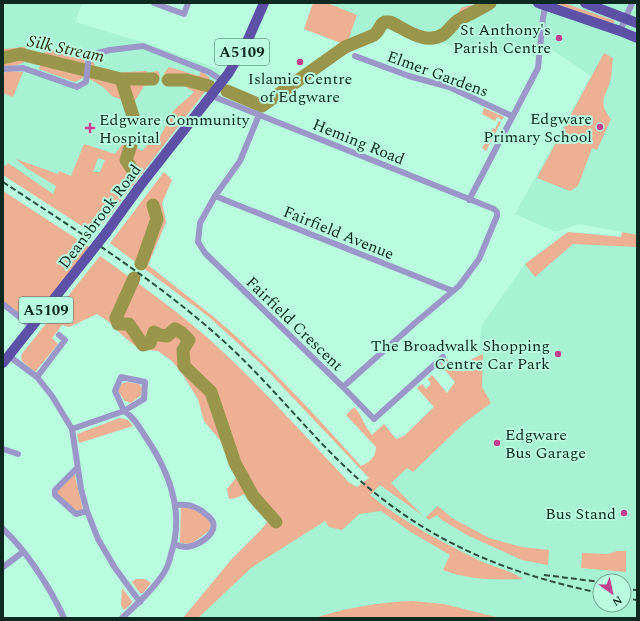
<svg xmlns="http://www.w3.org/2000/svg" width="640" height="621" font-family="Spectral,serif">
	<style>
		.built { fill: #a6f2d3; fill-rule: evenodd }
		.green { fill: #eeb093; fill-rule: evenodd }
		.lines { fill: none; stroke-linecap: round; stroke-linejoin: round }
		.river { stroke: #99964b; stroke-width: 13 }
		.street { stroke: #9b98c9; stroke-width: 6 }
		.primary { stroke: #5d50a7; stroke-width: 10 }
		.rail { stroke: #2b4e40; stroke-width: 2; stroke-dasharray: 6 3; stroke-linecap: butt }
		.primary-bridge { stroke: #5d50a7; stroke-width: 10 }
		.poi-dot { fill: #c0428f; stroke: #b9fcdf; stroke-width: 1.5 }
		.labels { text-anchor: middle; stroke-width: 4; stroke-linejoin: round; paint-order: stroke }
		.shield { fill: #b9fcdf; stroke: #416959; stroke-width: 1 }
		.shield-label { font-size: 15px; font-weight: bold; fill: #0e2a20 }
		.poi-label { font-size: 16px; fill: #0e2a20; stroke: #b9fcdf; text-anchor: end }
		.street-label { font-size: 16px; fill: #0e2a20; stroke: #b9fcdf }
		.water-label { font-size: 17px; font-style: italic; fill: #2f2e0c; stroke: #b9fcdf }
	</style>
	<rect width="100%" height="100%" fill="#b9fcdf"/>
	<!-- built -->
	<path class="built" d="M3 3H82L75 22 139 41 221 70 211 85 96 233 3 172Z
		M327 3H637V618H500L444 604 413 601 354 608 334 612 314 618H198L251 568 331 517 471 401 482 325 525 264 568 232 621 237 622 232 579 224 556 232 515 214 591 76 551 49 539 46 537 58 513 46 507 53 480 44 478 53 443 43 388 18 382 20 370 33 347 44 357 15ZM600 581H624V605H600Z"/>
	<!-- green -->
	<path class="green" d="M313 3H327L357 15 347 44 370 33 382 20 388 17 430 34C449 27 452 27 461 8L471 5 476 8 483 3H493L461 24 450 34 431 42 386 23 378 36 341 53 329 60 307 80 261 109 259 108 289 85 290 86C309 73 326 55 346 45L304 29Z
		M554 3H564L615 21 613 24Z
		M25 47 27 50 23 63 3 69V49Z
		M46 48 76 58 78 55 84 58 85 65 83 78 75 82 39 69Z
		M604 53 613 58C612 64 612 71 611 78 607 96 596 101 611 119L597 150 592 148 578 186 570 191 537 178Z
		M93 58 95 67 110 69 111 73 147 71V73L158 71 160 76C156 83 152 85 144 86L134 102 135 119 132 118 127 111 125 101 112 96 103 87 88 78 89 66Z
		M169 67 199 76 201 71 209 77 210 85 96 233 91 232 3 175V164L6 166 8 163 53 194 56 186 28 169 16 159 58 174 59 171 71 176 84 144 115 154 125 141 142 151 156 135 160 136C164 130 166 125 169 118 174 107 186 101 194 92L179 83H167L164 73ZM98 158 105 160 100 172H93Z
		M9 71 23 72 13 97 3 93V73Z
		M484 108 504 117 502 120 497 117 495 121 482 114Z
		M499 121 501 122 486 151 482 148 493 128 495 129Z
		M164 172 172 180 162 203 166 222 148 265C170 283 193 300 215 318 268 363 315 415 361 466 370 462 376 457 376 447L346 415 354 407C362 415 364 426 372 435L384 424 396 439 404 436 434 407 417 388 422 384 426 389 431 384 428 379 432 375 447 393 455 382 440 364 447 359 463 372 472 359 483 354 482 387 491 403 464 423 413 472 407 468 391 483 422 515 380 485 370 495C403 522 440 541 478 560 492 567 510 570 523 579 496 580 468 580 443 570L450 555 411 532 381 511 359 514 342 530 329 527 325 521 251 568 198 618H183L231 560 262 529 268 521 249 492 236 498 229 499 227 489 236 478 230 461 220 440 204 421 198 399 183 375 172 361 158 351 139 349 123 336 109 322 97 314 69 327 62 325 52 338 58 344 35 372 22 361 21 355 100 256C136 282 175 309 209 339 257 382 300 431 345 478L348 482 357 487 369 478 261 364 209 317 110 243Z
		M3 191 94 250 32 327 3 304Z
		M568 232 621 237 622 232 637 235V247L573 244 535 277 525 264Z
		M127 382 139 384 142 388 141 395 131 403 125 401 118 391 121 384Z
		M120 418 128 420 133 426 79 443 77 434Z
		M74 472 83 510C73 513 65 502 58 495L57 491Z
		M438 506 452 518 489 538 522 547 549 550 548 565 522 560 467 535 442 520 437 515 429 520 426 517Z
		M181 507C194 508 204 512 211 523L209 531 191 544 180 543Z
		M617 551H626V572L581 568 582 553 608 554Z
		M136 579H145L151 583 143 593H140L132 582Z
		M122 588 132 601 131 604 124 610 121 605Z
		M413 601 444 604 500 618H314C346 608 379 602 413 601Z"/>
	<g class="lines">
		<!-- river -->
		<path class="river" d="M3 58 20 54 121 79H153
			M121 79 133 116
			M168 80H186L209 86
			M227 91 262 106 345 47 374 35 377 32 382 24 385 22H390C407 30 425 46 444 34 449 30 452 25 457 21 468 14 480 10 490 3
			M131 145 126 160 132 169
			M141 264 157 219 153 205
			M134 278 116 318 118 324H129L143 345 150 343 154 332 160 335 167 336 175 329 182 333 189 340 183 350 184 366 211 392 235 463 253 496 276 522"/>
		<!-- street -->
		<path class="street" d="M154 3 184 14 188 3
			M620 31 632 3
			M355 56 409 76 449 87 512 116
			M3 69 23 68 77 87 86 82 89 55 110 50 143 46 209 72 223 81
			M212 96 494 209 497 212V216L479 259 459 286 415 323 343 387 205 253 198 242 200 223 215 196 240 161 259 115
			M215 196 453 291
			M469 200 538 68 543 18 546 3
			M3 304 32 327
			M9 356 37 377 52 396 72 429 81 489 87 511 98 539 115 568 140 602
			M37 377 65 340 59 335
			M121 377 145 382 144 399 124 411 115 391Z
			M343 387 374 419 443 357
			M72 429 124 411C134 417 139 427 145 436 169 471 185 512 171 554 170 559 168 566 165 571 155 588 136 605 122 618
			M3 449 18 454
			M77 468 55 490V495L76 514 87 511
			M3 529C26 550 51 589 64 618
			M174 544C178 546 182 547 186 547 197 546 217 535 213 522 211 517 205 514 202 511 192 505 187 504 175 505
			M3 567 23 552"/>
		<!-- primary -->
		<path class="primary" d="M538 3 620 31 637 38
			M585 3 637 23
			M106 233 140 186 228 74 246 44 264 3
			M3 363 88 256"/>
		<!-- rail -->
		<path class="rail" d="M3 182C77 231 153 278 219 337 261 374 296 418 335 457 412 534 494 571 600 593
			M544 575 600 582
			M624 589 637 590
			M624 598 637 600"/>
		<!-- primary-bridge -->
		<path class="primary-bridge" d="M88 256 106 233"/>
	</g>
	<!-- markers -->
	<g class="poi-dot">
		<circle cx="559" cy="38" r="4"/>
		<circle cx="300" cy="62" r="4"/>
		<circle cx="600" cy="127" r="4"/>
		<path d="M88 122h4v4h4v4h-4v4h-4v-4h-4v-4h4z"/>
		<circle cx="558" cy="354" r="4"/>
		<circle cx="497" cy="443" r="4"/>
		<circle cx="624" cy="513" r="4"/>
	</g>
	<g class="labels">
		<!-- shield labels -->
		<g class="shield">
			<rect x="215" y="39" width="54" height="26" rx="3"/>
			<rect x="19" y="297" width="54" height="26" rx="3"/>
		</g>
		<g class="shield-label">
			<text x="242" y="57">A5109</text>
			<text x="46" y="315">A5109</text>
		</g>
		<!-- poi labels -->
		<g class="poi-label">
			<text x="551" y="35">St Anthony's<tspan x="551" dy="18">Parish Centre</tspan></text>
			<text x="300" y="84" text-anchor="middle">Islamic Centre<tspan x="300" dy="18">of Edgware</tspan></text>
			<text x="592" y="124">Edgware<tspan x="592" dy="18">Primary School</tspan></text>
			<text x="99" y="125" text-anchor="start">Edgware Community<tspan x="99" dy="18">Hospital</tspan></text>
			<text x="550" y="351">The Broadwalk Shopping<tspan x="550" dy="18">Centre Car Park</tspan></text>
			<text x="505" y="440" text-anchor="start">Edgware<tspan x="505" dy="18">Bus Garage</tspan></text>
			<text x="616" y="519">Bus Stand</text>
		</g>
		<!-- street labels -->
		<g class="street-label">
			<text transform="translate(438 73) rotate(20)" y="6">Elmer Gardens</text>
			<text transform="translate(359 141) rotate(22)" y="6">Heming Road</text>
			<text transform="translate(99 216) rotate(-53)" y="6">Deansbrook Road</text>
			<text transform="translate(339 232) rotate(22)" y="6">Fairfield Avenue</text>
			<text transform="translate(295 323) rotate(44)" y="6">Fairfield Crescent</text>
		</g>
		<!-- water labels -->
		<g class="water-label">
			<text transform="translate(66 48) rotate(12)" y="6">Silk Stream</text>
		</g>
	</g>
	<!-- border -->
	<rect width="640" height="621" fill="none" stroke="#0e2a20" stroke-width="8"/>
	<!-- north arrow -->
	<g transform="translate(612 593) rotate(147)"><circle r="19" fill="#b9fcdf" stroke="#75a893"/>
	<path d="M0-3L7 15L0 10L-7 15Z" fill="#c0428f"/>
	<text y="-6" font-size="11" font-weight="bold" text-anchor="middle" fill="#0e2a20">N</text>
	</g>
</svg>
